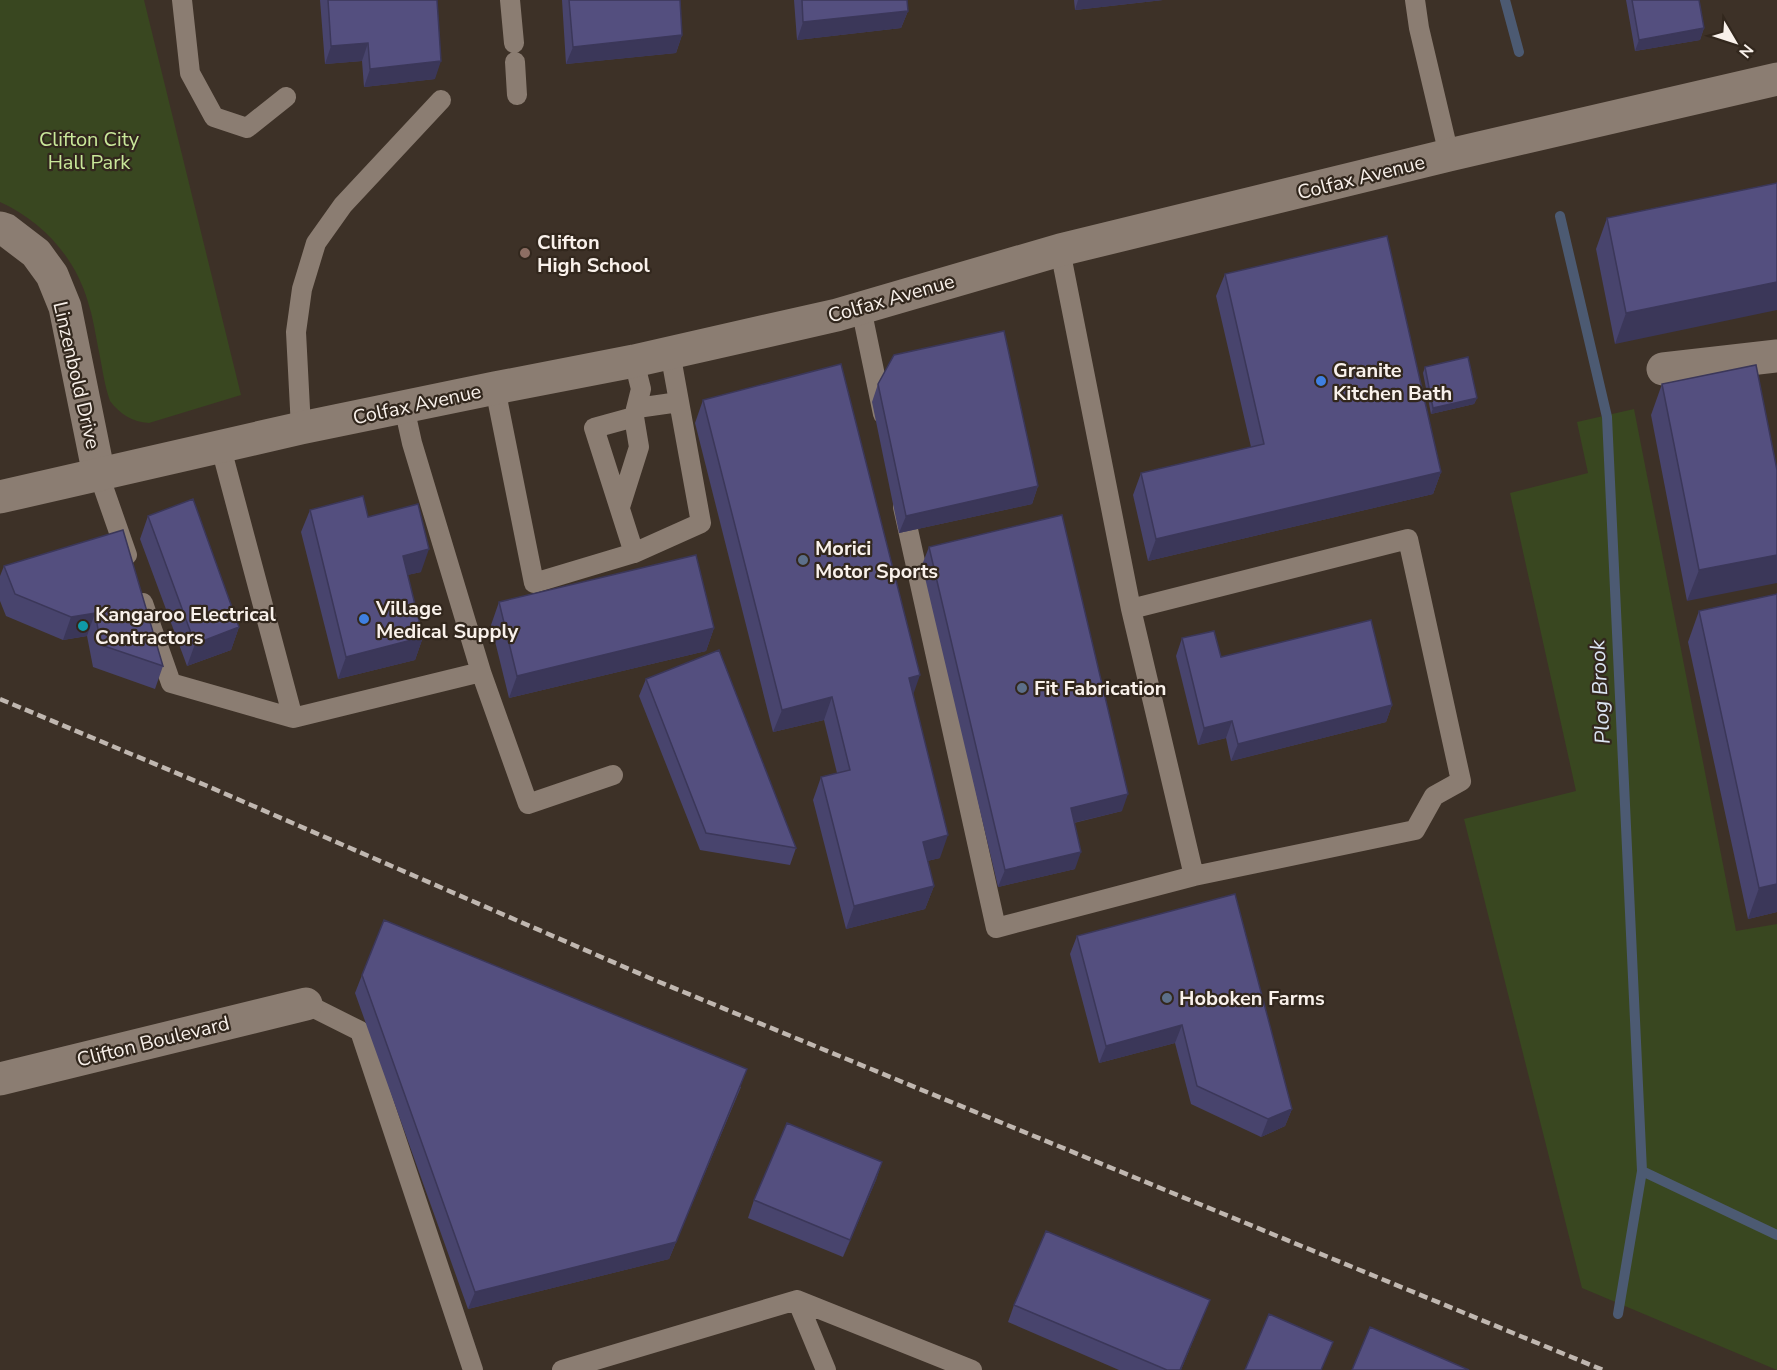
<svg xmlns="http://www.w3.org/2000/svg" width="1777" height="1370" font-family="'Nunito Sans',sans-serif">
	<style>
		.green { fill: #394720 }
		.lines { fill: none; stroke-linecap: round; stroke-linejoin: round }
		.stream { stroke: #4c5a72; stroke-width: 10 }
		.service { stroke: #8b7d72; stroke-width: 20 }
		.minor { stroke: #8b7d72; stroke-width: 33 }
		.tertiary { stroke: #8b7d72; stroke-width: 33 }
		.rail { stroke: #c0b7b0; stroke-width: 4.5; stroke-dasharray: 9 4.5; stroke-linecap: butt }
		.wall { fill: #48446d }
		.shaded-wall { fill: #3b3759 }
		.building { fill: #544f7f; stroke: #3b3759; stroke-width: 1.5 }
		.education-dot { fill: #8d6e63; stroke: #32271d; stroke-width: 2 }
		.shop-dot { fill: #3f7fe0; stroke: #32271d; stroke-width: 2 }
		.service-dot { fill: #5c6f8a; stroke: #32271d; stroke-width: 2 }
		.culture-dot { fill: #0f9aa8; stroke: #32271d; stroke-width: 2 }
		.labels { text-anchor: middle; stroke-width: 4.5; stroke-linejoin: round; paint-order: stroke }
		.park-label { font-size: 20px; fill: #c9e89a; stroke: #32271d }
		.street-label { font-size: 20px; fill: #f9f1eb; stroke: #32271d }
		.poi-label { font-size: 20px; font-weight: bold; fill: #f9f1eb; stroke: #32271d; text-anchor: start }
		.water-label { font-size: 21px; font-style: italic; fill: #dae3f1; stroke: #32271d }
	</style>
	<rect width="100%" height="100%" fill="#3d3127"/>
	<!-- green -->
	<path class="green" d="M0 0H144L241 395 149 423C132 422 120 414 110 401 104 384 102 365 98 347 95 332 93 317 88 302 75 257 42 221 0 202Z
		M1634 409 1736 931 1777 924V1370L1582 1288 1464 819 1576 791 1510 493 1588 473 1577 422Z"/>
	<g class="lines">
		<!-- stream -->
		<path class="stream" d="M1505 0 1519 52
			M1560 216 1607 417 1642 1171
			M1618 1314 1642 1171 1777 1235"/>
		<!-- service -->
		<path class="service" d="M182 0 190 73 214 117 247 128 286 97
			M510 0 514 43
			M1415 0 1419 28 1449 155
			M515 62 517 95
			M1060 250 1131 609 1194 876 1415 830 1434 796 1461 781 1408 539 1131 609
			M861 308 883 414
			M495 388 534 583 634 553 594 428 634 417
			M637 408 679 402
			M301 428 296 332 302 289 316 243 343 205 441 100
			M99 475 127 555
			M620 507 639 447 634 417 641 389 634 361
			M903 507 996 928 1194 876
			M634 553 701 523 670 352
			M143 603 171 683 293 718 221 448
			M481 672 528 804 613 775
			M293 718 481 672 412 443 404 407
			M306 1004 360 1031 473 1370
			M797 1300 826 1370
			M562 1370 797 1300 972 1370"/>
		<!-- minor -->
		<path class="minor" d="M0 228 6 230 36 253 52 275 65 307 99 475
			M1663 369 1777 356
			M0 1079 306 1004"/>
		<!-- tertiary -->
		<path class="tertiary" d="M0 497 301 428 495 388 634 361 837 315 1060 250 1449 155 1777 79"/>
		<!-- rail -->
		<path class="rail" d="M0 699 205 785 652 979 1603 1370"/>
	</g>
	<!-- wall -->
	<path class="wall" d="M320 0H437L435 79 364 87 362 61 325 64Z
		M562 0H680L682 35 676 53 566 64Z
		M794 0H907L908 11 901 28 797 40Z
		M1074 0H1163L1075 10Z
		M1626 0H1699L1704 28 1700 40 1635 51Z
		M1777 183 1615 344 1596 249 1607 218Z
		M1225 274 1441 472 1433 494 1148 561 1133 495 1141 473 1251 447 1216 296Z
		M1425 367 1477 398 1474 404 1431 414 1423 373Z
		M878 384 1038 486 1032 504 899 533 872 402Z
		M1662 384 1777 470 1687 601 1651 415Z
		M703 400 940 858 927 861 934 886 925 909 846 929 813 800 821 777 837 773 824 720 773 732 695 423Z
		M310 510 368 517 421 572 407 575 423 637 415 660 338 679 301 532Z
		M148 516 239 627 231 650 187 666 140 539Z
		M123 530 163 666 155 689 93 667 87 636 63 640 6 616 0 601V576L4 566Z
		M929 547 1122 811 1074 823 1075 869 998 887 922 565Z
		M499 602 714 628 706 651 509 698 491 625Z
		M1699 611 1777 912 1748 919 1688 642Z
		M1182 638 1221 657 1392 705 1386 722 1231 761 1226 738 1198 745 1176 656Z
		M646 679 796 848 790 865 700 850 639 696Z
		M1077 936 1292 1109 1285 1126 1261 1137 1191 1104 1175 1043 1099 1063 1070 954Z
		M362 975 741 1087 669 1259 468 1309 355 993Z
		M882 1162 876 1180 843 1257 748 1218 754 1200Z
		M1210 1300 1181 1370H1119L1008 1322 1014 1305Z"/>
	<!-- shaded-wall -->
	<path class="shaded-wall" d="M1078 0H1163L1075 10Z
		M908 11 901 28 797 40 803 22Z
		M1704 28 1700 40 1635 51 1639 40Z
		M682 35 676 53 566 64 573 47Z
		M368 43 362 61 325 64 331 46Z
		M441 61 435 79 364 87 370 69Z
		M1777 282V310L1615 344 1626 313Z
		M1477 398 1474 404 1431 414 1433 408Z
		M1441 472 1433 494 1148 561 1156 539Z
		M1038 486 1032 504 899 533 906 516Z
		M429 549 421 572 394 578 403 556Z
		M1777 555V583L1687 601 1699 570Z
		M95 613 87 636 63 640 71 617Z
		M239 627 231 650 187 666 195 644Z
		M714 628 706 651 509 698 517 676Z
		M423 637 415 660 338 679 346 657Z
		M920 675 912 698 909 678Z
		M832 697 824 720 773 732 782 710Z
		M1392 705 1386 722 1231 761 1238 744Z
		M1232 721 1226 738 1198 745 1204 728Z
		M1128 794 1122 811 1064 825 1071 808Z
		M948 835 940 858 914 864 923 842Z
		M1081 852 1075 869 998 887 1005 870Z
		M1777 884V912L1748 919 1759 888Z
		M934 886 925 909 846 929 854 906Z
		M1182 1025 1175 1043 1099 1063 1106 1046Z
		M747 1069 669 1259 468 1309 475 1292Z
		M1292 1109 1285 1126 1261 1137 1268 1119Z
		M882 1162 876 1180 843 1257 850 1240Z
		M1210 1300 1181 1370H1180Z"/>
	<!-- building -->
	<path class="building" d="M328 0H437L441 61 370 69 368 43 331 46Z
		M569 0H680L682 35 573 47Z
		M802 0H907L908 11 803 22Z
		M1632 0H1699L1704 28 1639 40Z
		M1777 183V282L1626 313 1607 218Z
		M1387 236 1441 472 1156 539 1141 473 1264 444 1225 274Z
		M1004 331 1038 486 906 516 878 384 894 355Z
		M1468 357 1477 398 1433 408 1425 367Z
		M841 364 920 675 909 678 948 835 923 842 934 886 854 906 821 777 850 770 832 697 782 710 703 400Z
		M1756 365 1777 470V555L1699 570 1662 384Z
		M363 496 368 517 418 504 429 549 403 556 423 637 346 657 310 510Z
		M193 499 239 627 195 644 148 516Z
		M1062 515 1128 794 1071 808 1081 852 1005 870 929 547Z
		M123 530 163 666 101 645 95 613 71 617 15 594 4 566Z
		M696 555 714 628 517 676 499 602Z
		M1777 594V884L1759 888 1699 611Z
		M1371 620 1392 705 1238 744 1232 721 1204 728 1182 638 1214 631 1221 657Z
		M719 650 796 848 706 833 646 679Z
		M1235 894 1292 1109 1268 1119 1197 1086 1182 1025 1106 1046 1077 936Z
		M384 920 747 1069 676 1242 475 1292 362 975Z
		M787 1123 882 1162 850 1240 754 1200Z
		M1046 1231 1210 1300 1180 1370H1167L1014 1305Z
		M1269 1314 1333 1342 1321 1370H1245Z
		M1370 1327 1469 1370H1352Z"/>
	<!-- markers -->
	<circle class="education-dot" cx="525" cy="253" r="6"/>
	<g class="shop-dot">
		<circle cx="1321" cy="381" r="6"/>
		<circle cx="364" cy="619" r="6"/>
	</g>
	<g class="service-dot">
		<circle cx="803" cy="560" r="6"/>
		<circle cx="1022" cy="688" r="6"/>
		<circle cx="1167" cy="998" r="6"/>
	</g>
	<circle class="culture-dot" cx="83" cy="626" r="6"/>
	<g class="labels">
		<!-- park labels -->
		<g class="park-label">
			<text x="89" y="146">Clifton City<tspan x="89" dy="23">Hall Park</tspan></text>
		</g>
		<!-- street labels -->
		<g class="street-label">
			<text transform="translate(1361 177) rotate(-14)" y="7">Colfax Avenue</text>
			<text transform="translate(891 298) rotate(-16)" y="7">Colfax Avenue</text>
			<text transform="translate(77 375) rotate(77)" y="7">Linzenbold Drive</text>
			<text transform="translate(417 404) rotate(-12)" y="7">Colfax Avenue</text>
			<text transform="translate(153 1041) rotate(-14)" y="7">Clifton Boulevard</text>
		</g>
		<!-- poi labels -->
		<g class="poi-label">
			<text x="537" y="249">Clifton<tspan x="537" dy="23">High School</tspan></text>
			<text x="1333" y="377">Granite<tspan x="1333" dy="23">Kitchen Bath</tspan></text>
			<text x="815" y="555">Morici<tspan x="815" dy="23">Motor Sports</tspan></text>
			<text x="376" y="615">Village<tspan x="376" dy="23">Medical Supply</tspan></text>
			<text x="95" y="621">Kangaroo Electrical<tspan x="95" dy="23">Contractors</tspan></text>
			<text x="1034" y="695">Fit Fabrication</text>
			<text x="1179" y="1005">Hoboken Farms</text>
		</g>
		<!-- water labels -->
		<g class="water-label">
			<text transform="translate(1600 692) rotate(-93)" y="7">Plog Brook</text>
		</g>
	</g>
	<!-- north arrow -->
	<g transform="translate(1735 42) rotate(129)" stroke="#32271d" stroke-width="4.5" paint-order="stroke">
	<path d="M0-4.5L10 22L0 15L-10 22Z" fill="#f9f1eb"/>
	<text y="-9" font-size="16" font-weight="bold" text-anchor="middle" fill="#f9f1eb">N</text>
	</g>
</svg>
